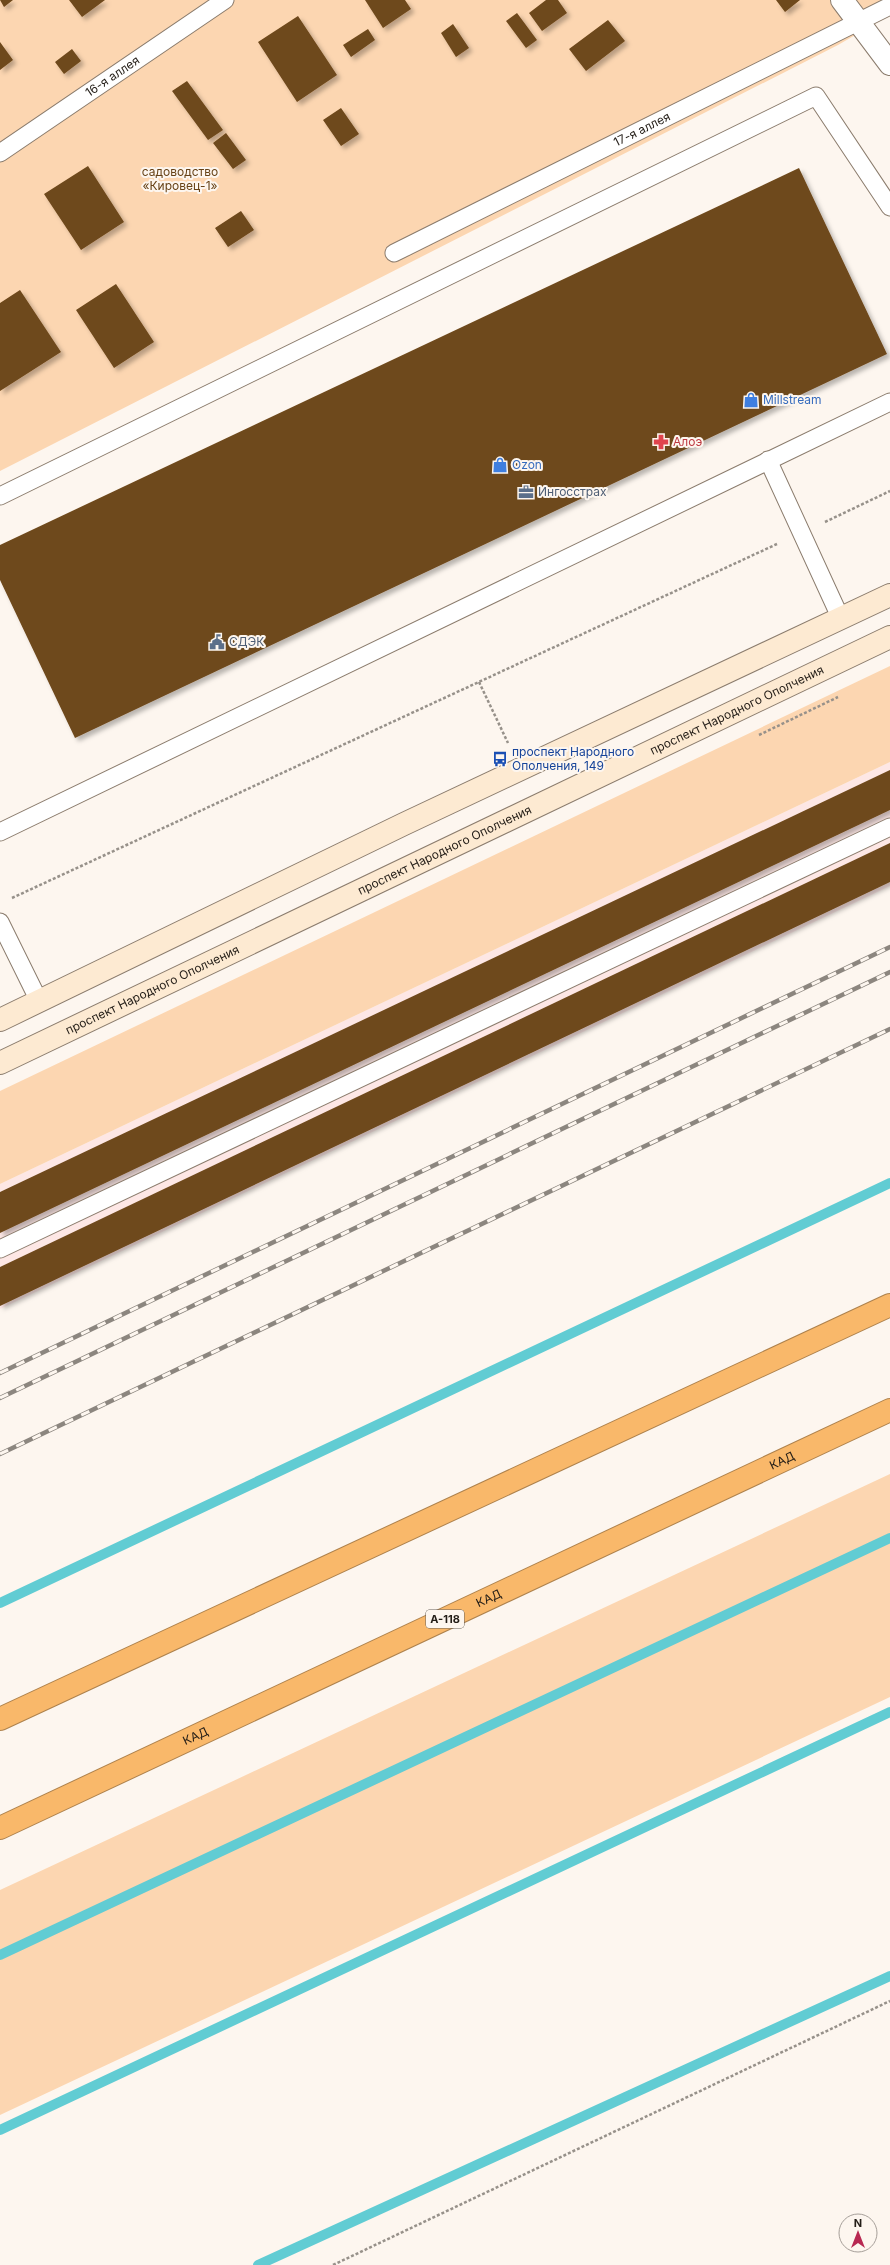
<svg xmlns="http://www.w3.org/2000/svg" width="890" height="2265" font-family="Inter,sans-serif">
	<style>
		.industrial { fill: #fde7e5 }
		.green { fill: #fcd6b1 }
		.lines { fill: none; stroke-linecap: round; stroke-linejoin: round }
		.stream { stroke: #61ccd3; stroke-width: 10 }
		.building { fill: #6e481b; filter: url(#shadow) }
		.service-casing { stroke: #8b7c6d; stroke-width: 19 }
		.minor-casing { stroke: #8b7c6d; stroke-width: 24 }
		.secondary-casing { stroke: #8b7c6d; stroke-width: 24 }
		.motorway-casing { stroke: #ae824d; stroke-width: 24 }
		.path { stroke: #97918a; stroke-width: 2.5; stroke-dasharray: 3 2; stroke-linecap: butt }
		.service { stroke: #fff; stroke-width: 17 }
		.minor { stroke: #fff; stroke-width: 22 }
		.secondary { stroke: #fdead2; stroke-width: 22 }
		.motorway { stroke: #f9b86a; stroke-width: 22 }
		.rail-casing { stroke: #8c867f; stroke-width: 4.5 }
		.rail { stroke: #fdf6ef; stroke-width: 3; stroke-dasharray: 9; stroke-linecap: butt }
		.labels { text-anchor: middle; stroke-width: 4; stroke-linejoin: round; paint-order: stroke }
		.shield { fill: #fdf6ef; stroke: #645e58; stroke-width: 1 }
		.shield-label { font-size: 11px; font-weight: bold; fill: #231d17 }
		.street-label { font-size: 12px; fill: #231d17; stroke: #fdf6ef }
		.park-label { font-size: 12px; fill: #674216; stroke: #fdf6ef }
		.shop-label { font-size: 12px; fill: #366cbe; stroke: #fdf6ef; text-anchor: start }
		.health-label { font-size: 12px; fill: #be3a42; stroke: #fdf6ef; text-anchor: start }
		.service-label { font-size: 12px; fill: #4e5e75; stroke: #fdf6ef; text-anchor: start }
		.transit-label { font-size: 12px; fill: #164399; stroke: #fdf6ef; text-anchor: start }
	</style>
	<defs>
		<filter id="shadow"><feDropShadow dx="3.5" dy="3.5" stdDeviation="2" flood-color="#0004"/></filter>
	</defs>
	<rect width="100%" height="100%" fill="#fdf6ef"/>
	<!-- industrial -->
	<path class="industrial" d="M890 762V886L0 1309V1184Z"/>
	<!-- green -->
	<path class="green" d="M0 0H890V15L838 45 0 471Z
		M890 666V762L0 1184V1091Z
		M890 1474V1697L0 2115V1890Z"/>
	<g class="lines">
		<!-- stream -->
		<path class="stream" d="M0 1603 890 1183
			M0 1955 890 1538
			M0 2130 890 1712
			M258 2265 890 1976"/>
	</g>
	<!-- building -->
	<path class="building" d="M0 0H13L4 7Z
		M69 0H105L82 17Z
		M365 0H405L411 9 383 28Z
		M546 0H558L567 13 542 31 529 13Z
		M776 0H800L785 12Z
		M517 13 537 40 526 48 506 21Z
		M298 16 337 75 297 102 258 42Z
		M608 20 625 41 586 71 569 49Z
		M453 24 469 48 456 57 441 33Z
		M368 29 375 40 351 57 343 45Z
		M0 42 13 60 0 70Z
		M72 49 81 61 64 74 55 62Z
		M187 81 223 130 208 140 172 91Z
		M341 108 359 134 341 146 323 120Z
		M226 133 246 160 233 169 213 143Z
		M88 166 124 222 81 250 44 194Z
		M799 168 887 354 75 738 0 580V545Z
		M241 211 254 230 228 247 215 228Z
		M116 284 154 342 114 368 76 310Z
		M20 290 61 352 0 391V303Z
		M890 770V810L0 1233V1192Z
		M890 843V882L0 1306V1267Z"/>
	<g class="lines">
		<!-- service casing -->
		<g class="service-casing">
			<g id="service">
				<path id="s1" d="M0 153 225 0"/>
				<path id="s2" d="M394 253 890 6"/>
				<path d="M768 460 841 619"/>
				<path d="M0 496 816 96 890 207"/>
				<path d="M0 832 890 402"/>
				<path d="M0 922 39 1001"/>
				<path d="M0 1249 890 827"/>
			</g>
		</g>
		<!-- minor casing -->
		<g class="minor-casing">
			<path id="minor" d="M842 0 890 64"/>
		</g>
		<!-- secondary casing -->
		<g class="secondary-casing">
			<g id="secondary">
				<path d="M0 1020 404 824 890 595"/>
				<path id="s3" d="M0 1063 890 637"/>
			</g>
		</g>
		<!-- motorway casing -->
		<g class="motorway-casing">
			<g id="motorway">
				<path d="M0 1719 890 1305"/>
				<path id="s4" d="M0 1828 890 1410"/>
			</g>
		</g>
		<!-- path -->
		<path class="path" d="M825 522 890 491
			M479 682 508 743
			M759 735 838 697
			M12 898 777 544
			M333 2265 890 2001"/>
		<!-- service -->
		<use href="#service" class="service"/>
		<!-- minor -->
		<use href="#minor" class="minor"/>
		<!-- secondary -->
		<use href="#secondary" class="secondary"/>
		<!-- motorway -->
		<use href="#motorway" class="motorway"/>
		<!-- rail casing -->
		<g class="rail-casing">
			<path id="rail" d="M0 1373 890 947
				M0 1398 890 972
				M0 1454 890 1029"/>
		</g>
		<!-- rail -->
		<use href="#rail" class="rail"/>
	</g>
	<!-- icons -->
	<defs>
		<g id="shop-bare" transform="scale(1.2)"><path d="M-5-2.5h2.3a2.7 3.5 0 0 1 5.4 0H5L5.5 6h-11ZM-1.5-2.5h3a1.5 2.3 0 0 0-3 0Z" fill="#3f7fe0" stroke="#fdf6ef" stroke-width="2.5" paint-order="stroke"/></g>
		<g id="pharmacy-bare" transform="scale(1.2)"><path d="M-2-6h4v4h4v4h-4v4h-4v-4h-4v-4h4Z" fill="#e0444e" stroke="#fdf6ef" stroke-width="2.5" paint-order="stroke"/></g>
		<g id="office-bare" transform="scale(1.2)"><path d="M-6-3h4V-5.5h4V-3h4V5H-6ZM-1-4.5V-3h2v-1.5ZM-6 0V1H6V0Z" fill="#5c6f8a" stroke="#fdf6ef" stroke-width="2.5" paint-order="stroke"/></g>
		<g id="civic-bare" transform="scale(1.2)"><path d="M-.6-6.5H3V-4.5H.6V-3L4-1V1h2V6H-6V1h2V-1L-.6-3ZM-1.2 2.5V6h2.4V2.5Z" fill="#5c6f8a" stroke="#fdf6ef" stroke-width="2.5" paint-order="stroke"/></g>
		<g id="bus-bare" transform="scale(1.2)"><path d="M-5-6H5V4H4V6H2V4H-2V6H-4V4H-5ZM-3.5-4V0h7V-4ZM-3.5 1.2v1.5H-2V1.2ZM2 1.2v1.5H3.5V1.2Z" fill="#1a4fb4" stroke="#fdf6ef" stroke-width="2.5" paint-order="stroke"/></g>
	</defs>
	<g fill-rule="evenodd">
		<use href="#shop-bare" x="751" y="400"/>
		<use href="#pharmacy-bare" x="661" y="442"/>
		<use href="#shop-bare" x="500" y="465"/>
		<use href="#office-bare" x="526" y="492"/>
		<use href="#civic-bare" x="217" y="642"/>
		<use href="#bus-bare" x="500" y="759"/>
	</g>
	<g class="labels">
		<!-- shield labels -->
		<rect class="shield" x="426" y="1610" width="38" height="18" rx="3"/>
		<g class="shield-label">
			<text x="445" y="1623">А-118</text>
		</g>
		<!-- street labels -->
		<g class="street-label">
			<text dy="4" stroke="none"><textPath href="#s1" startOffset="136">16-я аллея</textPath></text>
			<text dy="4" stroke="none"><textPath href="#s2" startOffset="277">17-я аллея</textPath></text>
			<text dy="4" stroke="none"><textPath href="#s3" startOffset="817">проспект Народного Ополчения</textPath></text>
			<text dy="4" stroke="none"><textPath href="#s3" startOffset="493">проспект Народного Ополчения</textPath></text>
			<text dy="4" stroke="none"><textPath href="#s3" startOffset="169">проспект Народного Ополчения</textPath></text>
			<text dy="4" stroke="none"><textPath href="#s4" startOffset="864">КАД</textPath></text>
			<text dy="4" stroke="none"><textPath href="#s4" startOffset="540">КАД</textPath></text>
			<text dy="4" stroke="none"><textPath href="#s4" startOffset="216">КАД</textPath></text>
		</g>
		<!-- park labels -->
		<g class="park-label">
			<text x="180" y="176">садоводство<tspan x="180" dy="14">«Кировец-1»</tspan></text>
		</g>
		<!-- shop labels -->
		<g class="shop-label">
			<text x="763" y="404">Millstream</text>
			<text x="512" y="469">Ozon</text>
		</g>
		<!-- health labels -->
		<g class="health-label">
			<text x="673" y="446">Алоэ</text>
		</g>
		<!-- service labels -->
		<g class="service-label">
			<text x="538" y="496">Ингосстрах</text>
			<text x="229" y="646">СДЭК</text>
		</g>
		<!-- transit labels -->
		<g class="transit-label">
			<text x="512" y="756">проспект Народного<tspan x="512" dy="14">Ополчения, 149</tspan></text>
		</g>
	</g>
	<!-- north arrow -->
	<g transform="translate(858 2233)"><circle r="19" fill="#fdf6ef" stroke="#a69f99"/>
	<path d="M0-3L7 15L0 10L-7 15Z" fill="#b82852"/>
	<text y="-6" font-size="11" font-weight="bold" text-anchor="middle" fill="#231d17">N</text>
	</g>
</svg>
